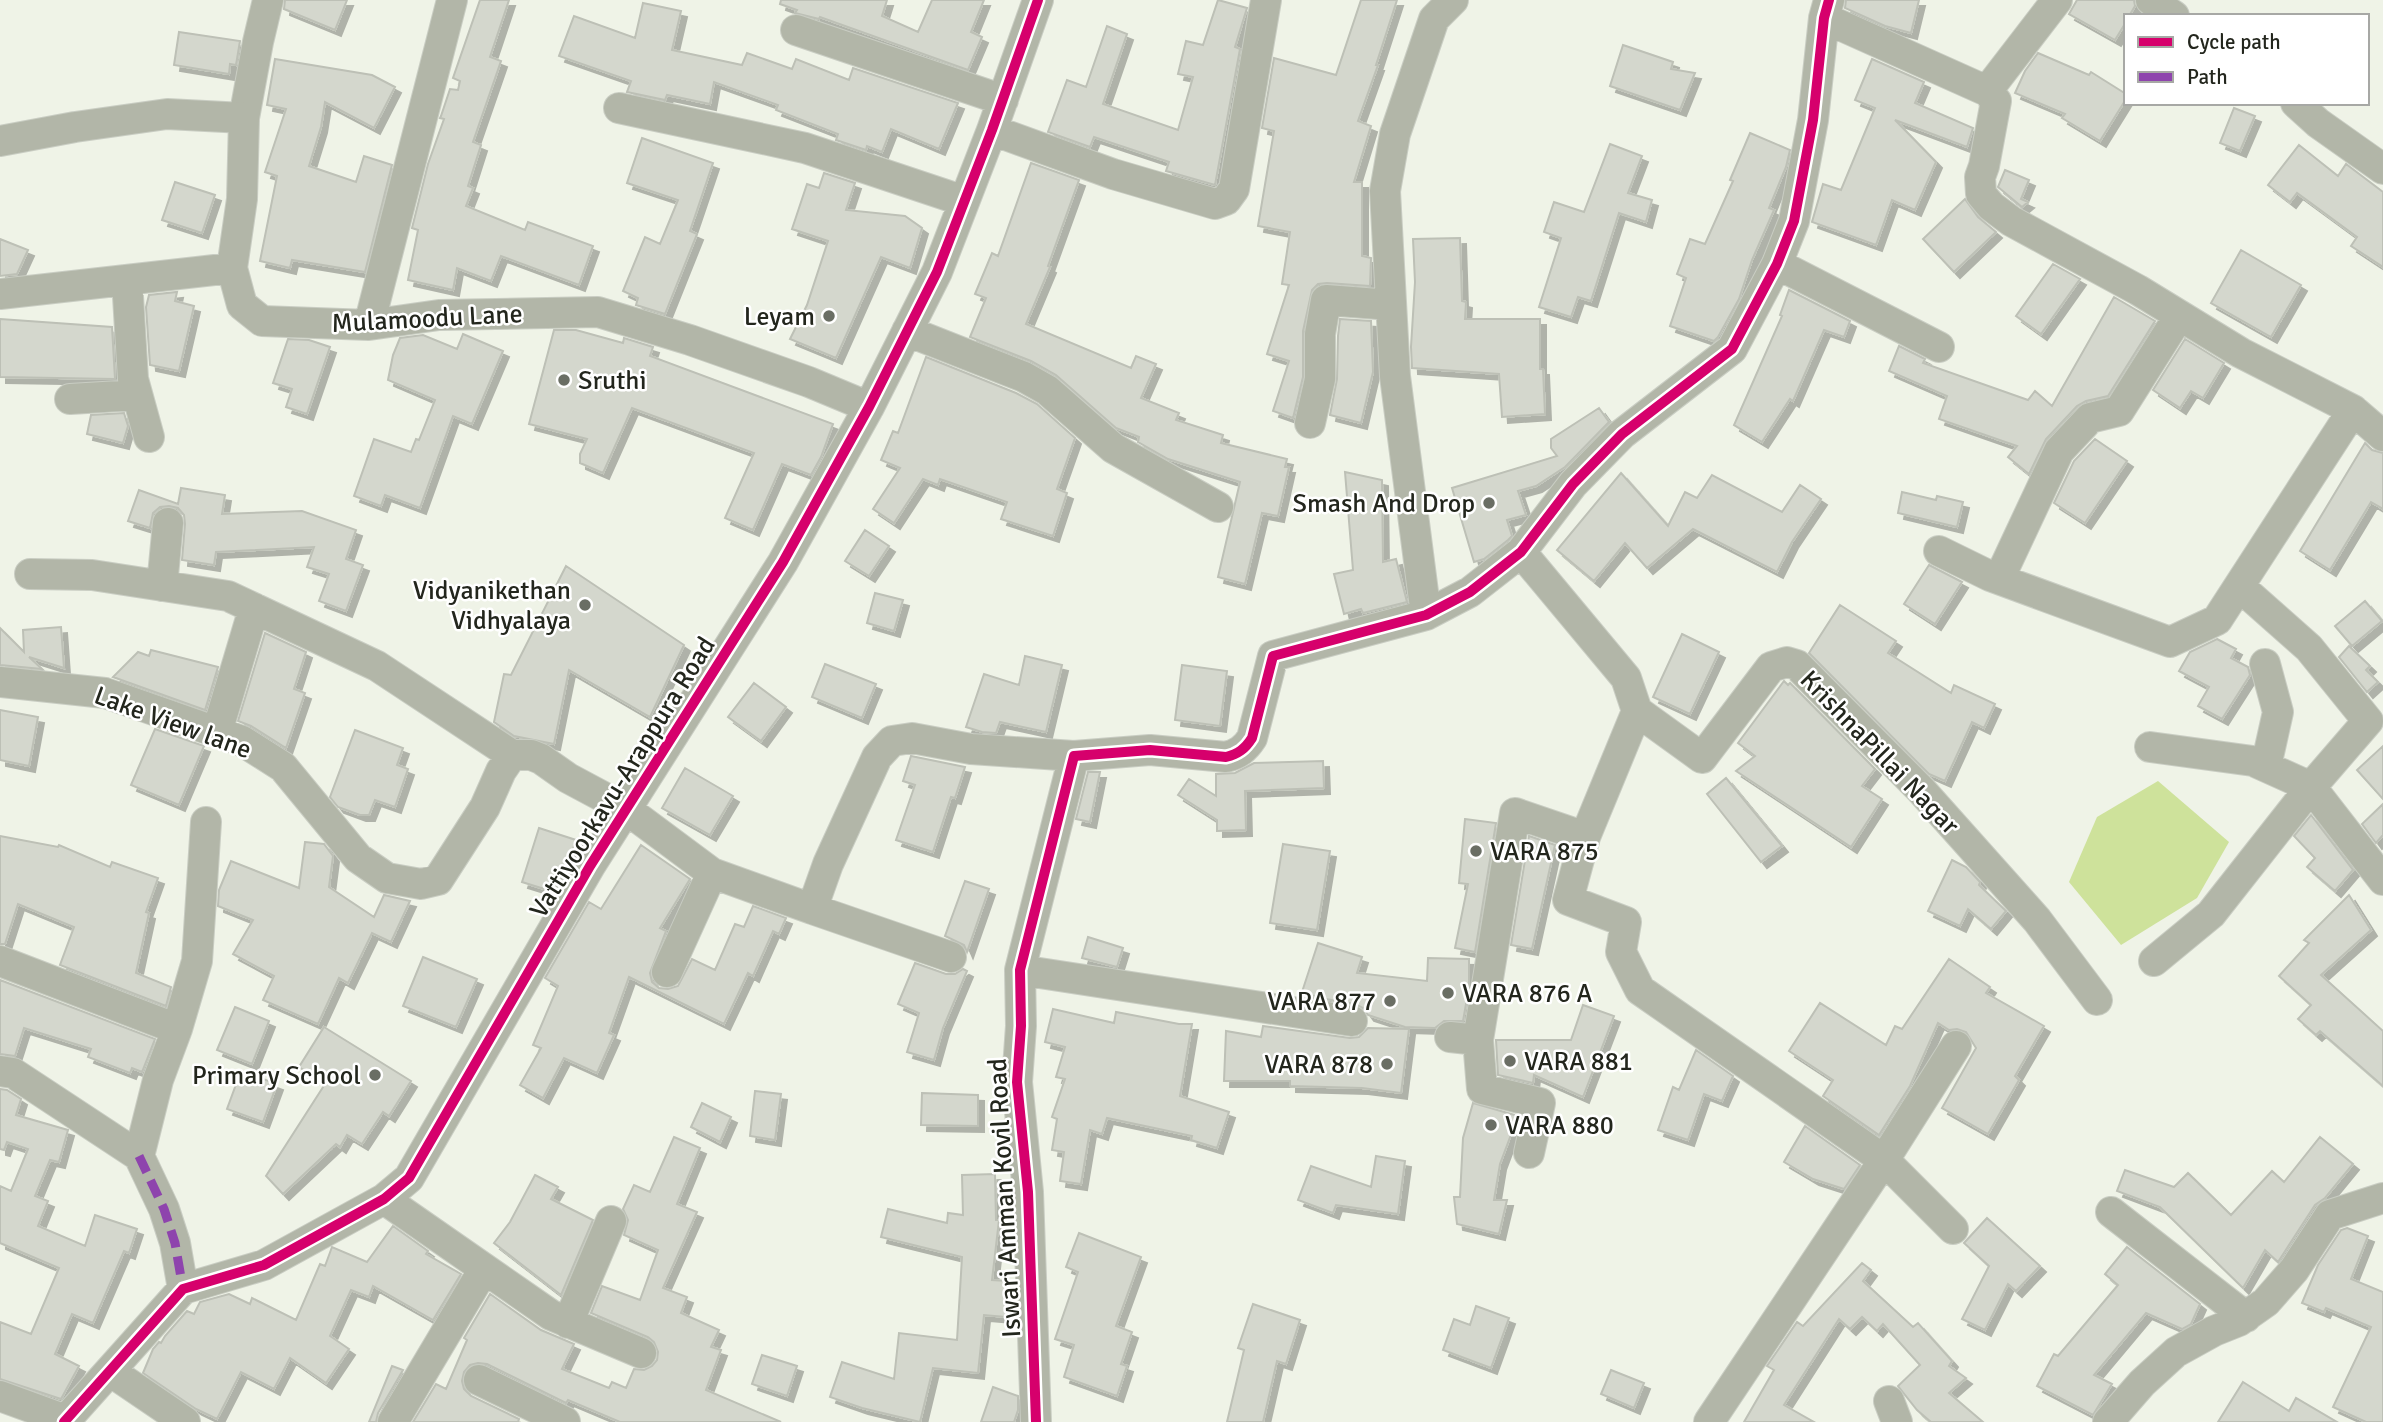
<svg xmlns="http://www.w3.org/2000/svg" width="2383" height="1422" font-family="Signika,sans-serif">
	<style>
		.water { fill: #cee29b }
		.building { fill: #d4d7cd; stroke: #bdc0b6; stroke-width: 2; filter: url(#shadow) }
		.lines { fill: none; stroke-linecap: round; stroke-linejoin: round }
		.minor-casing { stroke: #c9cdc3; stroke-width: 32 }
		.minor { stroke: #b2b6a8; stroke-width: 30 }
		.quiet { stroke: #8e44ad; stroke-width: 9; stroke-dasharray: 18 9; stroke-linecap: butt }
		.cycleway-casing { stroke: #fff; stroke-width: 15 }
		.cycleway { stroke: #d6006c; stroke-width: 10 }
		.poi-dot { fill: #6a6e64; stroke: #fff; stroke-width: 2.5 }
		.labels { text-anchor: middle; stroke-width: 5; stroke-linejoin: round; paint-order: stroke }
		.poi-label { font-size: 26px; fill: #23261d; stroke: #fff; text-anchor: end }
		.street-label { font-size: 26px; fill: #23261d; stroke: #fff }
	</style>
	<defs>
		<filter id="shadow"><feDropShadow dx="6" dy="6" stdDeviation="0" flood-color="#0004"/></filter>
	</defs>
	<rect width="100%" height="100%" fill="#eff3e7"/>
	<!-- water -->
	<path class="water" d="M2158 781 2229 842 2197 898 2121 945 2069 882 2097 817Z"/>
	<!-- building -->
	<path class="building" d="M285 0H347L335 30 284 9Z
		M480 0H509L490 57 501 61 473 142 481 145 468 186 473 188 466 206 525 230 528 222 593 246 579 285 501 256 491 281 457 268 453 290 408 280 418 230 412 228 428 164 444 119 440 118 441 116 450 89 458 90 460 81 453 78Z
		M781 0H887L882 16 918 32 932 0H984L971 32 982 37 968 70 820 17 819 19 795 13 797 10 780 4Z
		M1218 0 1247 8 1235 47 1240 49 1215 185 1166 171 1169 162 1094 137 1090 147 1048 132 1067 80 1086 87 1107 26 1127 34 1103 104 1178 130 1193 77 1178 74 1186 41 1203 45Z
		M1361 0H1397L1376 65H1378L1358 121 1371 126 1354 182H1362V256L1371 258 1370 286 1327 283 1318 284 1312 290 1303 331V377L1293 418 1273 411 1289 361 1267 354 1289 285 1282 284 1290 232 1258 226 1274 131 1262 128 1274 58 1336 75Z
		M1846 0H1919L1911 33 1885 26 1845 8Z
		M2077 0H2134L2135 6 2129 16H2126V22L2115 40 2069 14Z
		M643 3 681 11 672 50 742 65 747 53 792 69 796 59 849 80 853 68 958 103 939 149 891 129 882 152 867 146 866 150 836 140 838 134 776 110 778 105 714 82 710 104 667 95 665 100 627 92 631 81 559 56 574 16 635 38Z
		M179 32 240 41 236 65 230 64 229 74 174 65Z
		M1623 45 1673 62 1671 69 1695 73 1680 110 1610 86Z
		M2038 53 2089 75 2091 72 2126 94V99L2100 141 2062 118 2065 114 2015 93 2025 71Z
		M275 59 372 75 395 87 374 128 325 102 321 127 309 166 356 182 364 156 392 165 365 272 292 260 290 268 260 261 277 176 265 172 286 109 267 105Z
		M1872 59 1924 82 1915 103 1973 128 1967 147 1895 120 1936 162 1915 210 1892 200 1876 245 1812 222 1823 184 1841 190 1875 108 1855 100Z
		M2234 108 2255 116 2240 151 2220 143Z
		M1750 133 1790 150 1786 167 1769 208 1774 210 1752 260 1739 299 1718 337 1714 341 1670 326 1686 278 1677 274 1690 239 1705 244 1733 181 1730 180Z
		M642 138 713 163 690 231 697 234 665 314 636 305 638 298 623 291 645 237 660 244 678 200 627 183Z
		M1610 144 1642 156 1628 193 1652 200 1646 222 1619 213 1591 301 1578 297 1571 317 1539 307 1561 238 1544 232 1554 202 1584 212Z
		M2299 145 2338 176 2346 164 2383 192V267L2351 246 2357 237 2297 193 2290 202 2268 185Z
		M1031 163 1079 180 1048 266 1050 267 1026 324 1131 368 1136 356 1156 364 1141 398 1179 413 1176 420 1223 435 1221 443 1287 459 1285 467H1289L1278 516 1262 513 1245 584 1218 577 1240 482 1168 459 1138 442 1139 437 1116 428 1056 375 1031 361 970 337 986 298 975 294 992 253 998 256Z
		M2005 170 2029 180 2021 199 2028 202 2022 207 1998 187Z
		M824 173 855 183 846 210 905 216 922 228 910 268 881 257 836 358 790 339 807 305 828 241 792 229 807 184 819 188Z
		M175 182 215 195 202 233 162 220Z
		M1965 199 1978 217 1996 232 1954 272 1923 239Z
		M1460 238 1462 301 1466 302 1465 319H1540V369H1543L1545 414 1502 417 1499 374 1412 368 1411 347 1415 282 1413 239Z
		M0 239 28 250 17 274 0 276Z
		M2241 250 2301 285 2271 337 2211 303Z
		M2053 264 2080 279 2041 334 2016 316Z
		M1789 290 1850 321 1844 337 1824 330 1793 401 1790 399 1762 442 1734 425 1782 316 1780 315Z
		M177 292 175 301 194 306 179 371 150 365 146 307 149 295Z
		M2114 297 2155 321 2108 396 2086 401 2077 406 2046 439 2029 474 2008 457 2017 446 1939 419 1947 396 1889 371 1899 346 1925 359 1923 363 2028 400 2035 391 2052 406Z
		M0 319 112 327 115 379 0 377Z
		M1340 319 1371 321 1373 372 1361 423 1330 415 1337 379 1338 336Z
		M554 330H576L623 343 624 338 653 347 650 356 833 424 821 457 811 475 782 464 753 530 725 518 754 453 632 408 603 473 580 463V454L587 439 529 424Z
		M463 334 503 351 472 424 453 416 420 508 385 495 381 506 354 496 374 439 411 452 416 439 419 440 435 400 388 380 393 355 400 338 423 335 457 349Z
		M288 339 309 340 330 347 307 414 286 407 292 389 273 383Z
		M2185 339 2224 363 2203 398 2191 391 2180 408 2153 390Z
		M926 357 1016 393 1037 404 1075 438 1057 489 1067 493 1053 536 1001 519 1007 502 940 479 938 485 923 479 894 523 873 509 900 468 881 460 893 431 898 433Z
		M1599 408 1609 422 1565 467 1536 486 1518 491 1526 515 1507 520 1512 536 1508 540 1484 559 1474 562 1452 488 1557 456 1551 448V439Z
		M124 413 128 426 123 443 87 434 91 415Z
		M2095 439 2127 461 2085 523 2054 503 2074 461Z
		M2365 443 2372 450 2383 453V509L2371 502 2330 570 2300 551Z
		M1345 472 1382 480 1383 562 1396 559 1407 602 1363 613 1361 609 1344 614 1334 574 1353 570Z
		M1621 473 1668 526 1685 492 1697 498 1712 475 1782 512 1800 485 1821 499 1792 542 1777 572 1693 529 1647 568 1625 543 1594 581 1557 550Z
		M181 488 225 495 222 514 302 511 356 530 346 559 363 565 346 611 319 601 329 574 307 567 314 547 216 552 214 565 182 560 185 524 184 515 178 508 169 506 160 507 153 513 150 528 128 521 139 490 178 504Z
		M1902 492 1936 500 1937 496 1963 502 1957 527 1898 513Z
		M865 530 889 546 869 576 845 561Z
		M1929 565 1962 582 1935 624 1904 604Z
		M566 566 684 645 650 717 569 670 554 744 514 736 494 722 504 674 511 675Z
		M875 593 903 600 894 631 867 623Z
		M2365 601 2382 621 2352 646 2335 626Z
		M1840 605 1896 641 1888 653 1951 693 1954 685 1995 704 1984 728 1972 722 1945 781 1929 774 1809 653Z
		M61 627 64 668 29 657 42 669 0 665V628L24 652 23 630Z
		M265 633 306 652 294 689 305 693 286 748 251 726 238 721Z
		M1682 634 1719 652 1690 714 1653 697Z
		M2217 639 2236 649 2231 658 2248 667 2250 675 2222 719 2198 706 2209 687 2179 671 2190 652Z
		M2349 646 2370 666 2366 670 2378 682 2367 692 2339 657Z
		M151 650 218 667 205 710 113 677 138 652 149 656Z
		M1025 656 1062 665 1046 732 1000 722 996 733 982 732 966 727 984 674 1019 685Z
		M825 664 876 684 862 718 812 697Z
		M1182 665 1227 671 1220 726 1175 720Z
		M1784 681 1788 685 1790 683 1875 769 1862 786 1882 799 1851 847 1736 771 1755 756 1738 743Z
		M754 683 786 707 761 741 728 717Z
		M0 710 38 717 29 766 0 760Z
		M155 729 204 746 179 805 131 785Z
		M355 730 403 748 397 765 408 769 395 807 375 800 369 815H360L338 807 330 797Z
		M2383 746V799L2357 770Z
		M911 756 965 767 955 798 951 797 933 852 896 840 915 785 903 781Z
		M1323 761 1324 788 1245 791 1246 830 1217 831V820L1178 795 1189 779 1216 796V774L1235 773 1254 763Z
		M685 768 733 796 710 835 662 808Z
		M1088 772H1100L1090 822 1076 819Z
		M1726 778 1782 846 1761 862 1707 794Z
		M2383 804V835L2376 843 2362 824Z
		M2311 815 2353 870 2335 891 2307 867 2315 858 2294 836Z
		M1465 819 1496 823 1475 952 1455 948 1468 884 1459 883Z
		M539 828 576 840 564 875 554 892 522 882Z
		M0 836 58 847 59 845 110 867 112 862 158 878 146 912 149 913 136 973 171 987 166 1006 60 965 74 927 18 904 5 944H0Z
		M1529 836 1555 845 1532 949 1511 945Z
		M305 842 324 844 333 856 329 887 374 917 384 895 410 901 391 942 372 933 348 983 339 978 318 1024 263 1000 274 976 233 954 253 920 218 906 219 890 231 861 299 888Z
		M1283 844 1330 851 1317 930 1270 923Z
		M641 845 690 879 660 928 666 931 650 973 652 982 659 988 668 989 678 986 692 959 715 970 735 924 744 927 753 906 786 918 779 934 773 931 753 976 748 973 724 1024 629 977 609 1033 614 1035 597 1073 564 1058 543 1098 520 1085 541 1048 533 1045 558 986 545 978 589 902 601 909Z
		M1952 860 1966 867 1980 882 1979 885 2006 911 1991 929 1968 909 1960 926 1928 911Z
		M965 881 989 889 967 952 964 945 945 936Z
		M2349 895 2371 930 2321 975 2383 1031V1086L2320 1031 2316 1035 2298 1019 2311 1005 2279 976 2309 943 2304 940Z
		M1088 937 1123 948 1117 967 1082 958Z
		M1318 943 1362 957 1357 973 1427 981 1428 958 1469 959V987L1463 1021H1444L1435 1028 1405 1027 1368 1015 1363 1008 1355 1004 1320 998 1302 992Z
		M423 957 477 979 456 1027 403 1006Z
		M1949 959 1990 987 1986 993 2044 1026 2015 1076 2019 1080 1988 1134 1942 1108 1976 1048 1966 1032 1957 1029 1949 1030 1938 1023 1910 1086 1879 1135 1823 1096 1833 1080 1789 1051 1820 1003 1886 1045 1895 1026 1902 1029Z
		M915 963 946 974H955L963 969 967 971 943 1028 934 1060 907 1052 919 1013 898 1004Z
		M0 980 155 1039 142 1072 132 1068 130 1073 88 1057 91 1049 24 1028 15 1056 0 1054Z
		M1583 1005 1614 1016 1583 1097 1534 1075 1533 1083 1498 1075 1496 1040H1571Z
		M235 1007 269 1021 252 1064 217 1050Z
		M1053 1009 1114 1023 1116 1012 1179 1024H1192L1180 1096 1229 1112 1217 1148 1191 1140 1192 1136 1107 1118 1102 1134 1090 1130 1081 1184 1060 1181 1064 1152 1052 1150 1057 1119 1052 1117 1065 1079 1056 1077 1065 1047 1045 1042Z
		M1263 1026 1350 1038 1359 1037 1368 1028 1409 1029 1401 1093 1362 1088 1290 1086V1081H1224L1226 1031 1261 1037Z
		M324 1027 411 1081 389 1116 383 1112 362 1144 347 1135 340 1147 336 1144 283 1194 266 1176 325 1084 299 1067Z
		M1696 1050 1733 1076 1722 1101 1704 1094 1688 1140 1658 1130 1673 1087 1679 1090Z
		M241 1071 277 1084 263 1122 227 1109Z
		M0 1089 7 1090 21 1099 16 1115 68 1130 59 1162 50 1160 35 1196 48 1201 38 1226 85 1246 95 1215 137 1229 129 1253 124 1251 93 1323 72 1314 55 1354 79 1366 61 1399 0 1379V1322L31 1334 59 1268 0 1243V1186L11 1191 28 1149 7 1142 4 1150 0 1149Z
		M755 1091 781 1094 775 1140 750 1136Z
		M922 1093 978 1095V1126L921 1125Z
		M702 1103 731 1117 720 1142 691 1127Z
		M1473 1103 1518 1116 1500 1164 1494 1200H1507L1499 1234 1457 1224 1454 1197H1460L1463 1138Z
		M1805 1126 1860 1165 1844 1189 1813 1179 1784 1162Z
		M674 1137 700 1148 677 1204 697 1212 663 1288 687 1297 681 1313 719 1330 711 1347 721 1350 706 1390 781 1422H620L568 1400 566 1403 487 1364 478 1363 470 1365 464 1372 462 1381 464 1389 471 1396 519 1419 518 1422H413L436 1384 446 1389 467 1340 464 1338 490 1294 541 1330 574 1344 562 1369 609 1388 612 1382 626 1388 634 1369 644 1370 652 1366 657 1360 658 1352 654 1342 648 1337 591 1313 602 1286 640 1300 658 1250 624 1235 628 1220 623 1209 634 1185 650 1192Z
		M2320 1137 2353 1164 2325 1198 2315 1205 2278 1262 2265 1250 2243 1288 2160 1207 2117 1191 2125 1170 2174 1187 2188 1173 2231 1215 2272 1171 2284 1182Z
		M1376 1156 1405 1161 1398 1214 1336 1205 1333 1213 1298 1200 1311 1166 1371 1187Z
		M995 1174 996 1220H999L992 1280 1008 1281 1006 1317 984 1315 978 1373 933 1368 920 1422 862 1408 830 1397 842 1362 894 1379 899 1333 957 1340 962 1257 881 1237 888 1209 947 1223 948 1213 963 1215 962 1175Z
		M535 1175 558 1187 551 1199 593 1220 561 1295 494 1243 510 1222Z
		M1987 1218 2040 1266 2016 1291 2008 1284 1985 1330 1962 1319 1989 1266 1964 1243Z
		M393 1226 428 1251 426 1254 461 1274 433 1320 373 1286 369 1297 351 1290 330 1336 349 1349 326 1383 290 1358 274 1389 241 1372 217 1419 196 1409 143 1373 153 1349 159 1342 161 1343 165 1336 187 1311 194 1314 200 1302 229 1294 250 1304 252 1298 296 1320 320 1264 325 1266 332 1247 367 1262Z
		M2347 1228 2368 1236 2351 1279 2383 1292V1422H2366L2333 1407 2371 1327 2326 1308 2324 1312 2302 1303 2318 1265 2341 1230Z
		M1079 1233 1141 1257 1116 1326 1132 1332 1121 1364 1127 1366 1117 1396 1064 1377 1074 1345 1055 1339 1078 1272 1066 1267Z
		M2127 1247 2200 1304 2191 1324 2182 1329 2146 1313 2094 1375 2112 1384 2093 1415 2037 1386 2054 1354 2058 1356 2118 1285 2105 1274Z
		M1862 1263 1871 1270 1863 1281 1913 1327 1918 1323 1952 1361 1949 1366 1966 1378 1949 1393 1983 1422H1931L1917 1410 1898 1386 1920 1365 1883 1324 1877 1331 1862 1317 1850 1329 1839 1319 1784 1405 1814 1422H1744L1774 1370 1767 1366 1797 1322 1803 1326Z
		M1253 1304 1300 1320 1286 1364 1277 1361 1263 1422H1227L1244 1350 1238 1348Z
		M1476 1306 1509 1318 1491 1368 1443 1350 1454 1319 1470 1325Z
		M762 1355 797 1366 787 1396 752 1384Z
		M392 1366 403 1370 378 1413 376 1422H369Z
		M1611 1370 1644 1383 1634 1408 1601 1394Z
		M2243 1382 2289 1411 2296 1398 2337 1422H2218Z
		M993 1387 1018 1396V1410L1014 1422H981Z"/>
	<g class="lines">
		<!-- minor casing -->
		<g class="minor-casing">
			<path id="minor" d="M268 0 258 42 244 118 242 199 232 268 242 305 262 321 369 325 439 315 598 312 690 340 809 382 869 407
				M2151 0 2174 16
				M1824 18 1987 91 1996 101 1984 166 1980 177 1981 194 1991 206 2011 221 2138 290 2241 353 2353 410 2383 436
				M796 30 1003 100
				M1987 91 2057 0
				M2296 103 2318 123 2383 169
				M619 108 805 148 964 201
				M992 130 1113 174 1215 204 1226 200 1234 189 1266 0
				M0 141 75 127 167 114 244 118
				M1777 264 1939 347
				M127 280 133 379 149 437
				M0 294 232 268
				M369 325 452 0
				M907 331 1024 377 1047 390 1113 448 1218 507
				M70 399 137 395
				M1310 423 1320 379V334L1326 300 1391 305
				M1939 551 1990 576 2170 642 2217 620 2353 410
				M1521 552 1626 678 1637 711 1702 758 1771 667 1787 662 1797 665 1921 790 2037 920 2097 1000
				M30 574 92 575 228 596 377 666 512 755
				M1999 579 2059 451 2090 418 2119 411 2179 316
				M162 586 168 523
				M2239 586 2309 648 2368 721 2311 787 2383 880
				M1426 615 1395 376 1385 191 1395 134 1434 19 1453 0
				M2265 664 2278 712 2266 766
				M0 682 105 693 242 741 283 767 358 858 387 878 421 884 438 880 485 807 501 771 512 755H531L541 759 568 778 626 809 712 873 812 909 828 864 877 757 892 741 912 738 971 749 1074 756
				M1637 711 1585 837 1568 900 1626 922 1621 952 1640 990 1884 1160 1953 1229
				M217 732 254 608
				M2150 747 2253 761 2311 787 2211 914 2154 961
				M812 909 951 957
				M0 961 177 1029
				M1020 970 1352 1021
				M667 972 712 873
				M1450 1037 1478 1040 1515 813 1585 837
				M1478 1040 1482 1089 1540 1103 1529 1153
				M0 1071 13 1073 139 1156 164 1209 175 1243 183 1289
				M139 1156 158 1080 177 1029 197 961 206 822
				M384 1199 551 1315 641 1353
				M2111 1212 2246 1317
				M568 1323 611 1221
				M110 1371 185 1422
				M479 1380 565 1422
				M0 1396 66 1420
				M1889 1401 1897 1422
				M64 1422 183 1289 264 1265 384 1199 409 1178 590 866 783 562 869 407 937 272 992 130 1038 0
				M393 1422 484 1269
				M1036 1422 1028 1192 1017 1082 1021 1026 1020 970 1074 756 1150 750 1226 757C1238 754 1245 749 1252 738L1273 656 1426 615 1470 592 1521 552 1573 484 1622 434 1732 349 1777 264 1794 221 1813 120 1824 18 1829 0
				M1709 1422 1884 1160 1956 1046
				M2108 1422 2142 1383 2176 1352 2214 1331 2239 1321 2266 1302 2294 1270 2330 1215 2383 1198"/>
		</g>
		<!-- minor -->
		<use href="#minor" class="minor"/>
		<!-- quiet -->
		<path class="quiet" d="M139 1156 164 1209 175 1243 183 1289"/>
		<!-- cycleway casing -->
		<g class="cycleway-casing">
			<path id="cycleway" d="M64 1422 183 1289 264 1265 384 1199 409 1178 590 866 783 562 869 407 937 272 992 130 1038 0
				M1036 1422 1028 1192 1017 1082 1021 1026 1020 970 1074 756 1150 750 1226 757C1238 754 1245 749 1252 738L1273 656 1426 615 1470 592 1521 552 1573 484 1622 434 1732 349 1777 264 1794 221 1813 120 1824 18 1829 0"/>
		</g>
		<!-- cycleway -->
		<use href="#cycleway" class="cycleway"/>
	</g>
	<!-- markers -->
	<g class="poi-dot">
		<circle cx="829" cy="316" r="7"/>
		<circle cx="564" cy="380" r="7"/>
		<circle cx="1489" cy="503" r="7"/>
		<circle cx="585" cy="605" r="7"/>
		<circle cx="1476" cy="851" r="7"/>
		<circle cx="1448" cy="993" r="7"/>
		<circle cx="1390" cy="1001" r="7"/>
		<circle cx="1510" cy="1061" r="7"/>
		<circle cx="1387" cy="1064" r="7"/>
		<circle cx="375" cy="1075" r="7"/>
		<circle cx="1491" cy="1125" r="7"/>
	</g>
	<g class="labels">
		<!-- poi labels -->
		<g class="poi-label">
			<text x="815" y="325">Leyam</text>
			<text x="578" y="389" text-anchor="start">Sruthi</text>
			<text x="1475" y="512">Smash And Drop</text>
			<text x="571" y="599">Vidyanikethan<tspan x="571" dy="30">Vidhyalaya</tspan></text>
			<text x="1490" y="860" text-anchor="start">VARA 875</text>
			<text x="1462" y="1002" text-anchor="start">VARA 876 A</text>
			<text x="1376" y="1010">VARA 877</text>
			<text x="1524" y="1070" text-anchor="start">VARA 881</text>
			<text x="1373" y="1073">VARA 878</text>
			<text x="361" y="1084">Primary School</text>
			<text x="1505" y="1134" text-anchor="start">VARA 880</text>
		</g>
		<!-- street labels -->
		<g class="street-label">
			<text transform="translate(427 318) rotate(-3)" y="9">Mulamoodu Lane</text>
			<text transform="translate(173 722) rotate(20)" y="9">Lake View lane</text>
			<text transform="translate(1880 752) rotate(46)" y="9">KrishnaPillai Nagar</text>
			<text transform="translate(622 777) rotate(-58)" y="9">Vattiyoorkavu-Arappura Road</text>
			<text transform="translate(1004 1198) rotate(-93)" y="9">Iswari Amman Kovil Road</text>
		</g>
	</g>
	<!-- legend -->
	<rect x="2124" y="14" width="245" height="91" fill="#ffffff" stroke="#a7a8a5" stroke-width="2"/>
	<rect x="2138" y="37" width="35" height="10" fill="#d6006c" stroke="#a7a8a5" stroke-width="2"/>
	<text x="2187" y="49" font-size="21" fill="#23261d">Cycle path</text>
	<rect x="2138" y="72" width="35" height="10" fill="#8e44ad" stroke="#a7a8a5" stroke-width="2"/>
	<text x="2187" y="84" font-size="21" fill="#23261d">Path</text>
</svg>
